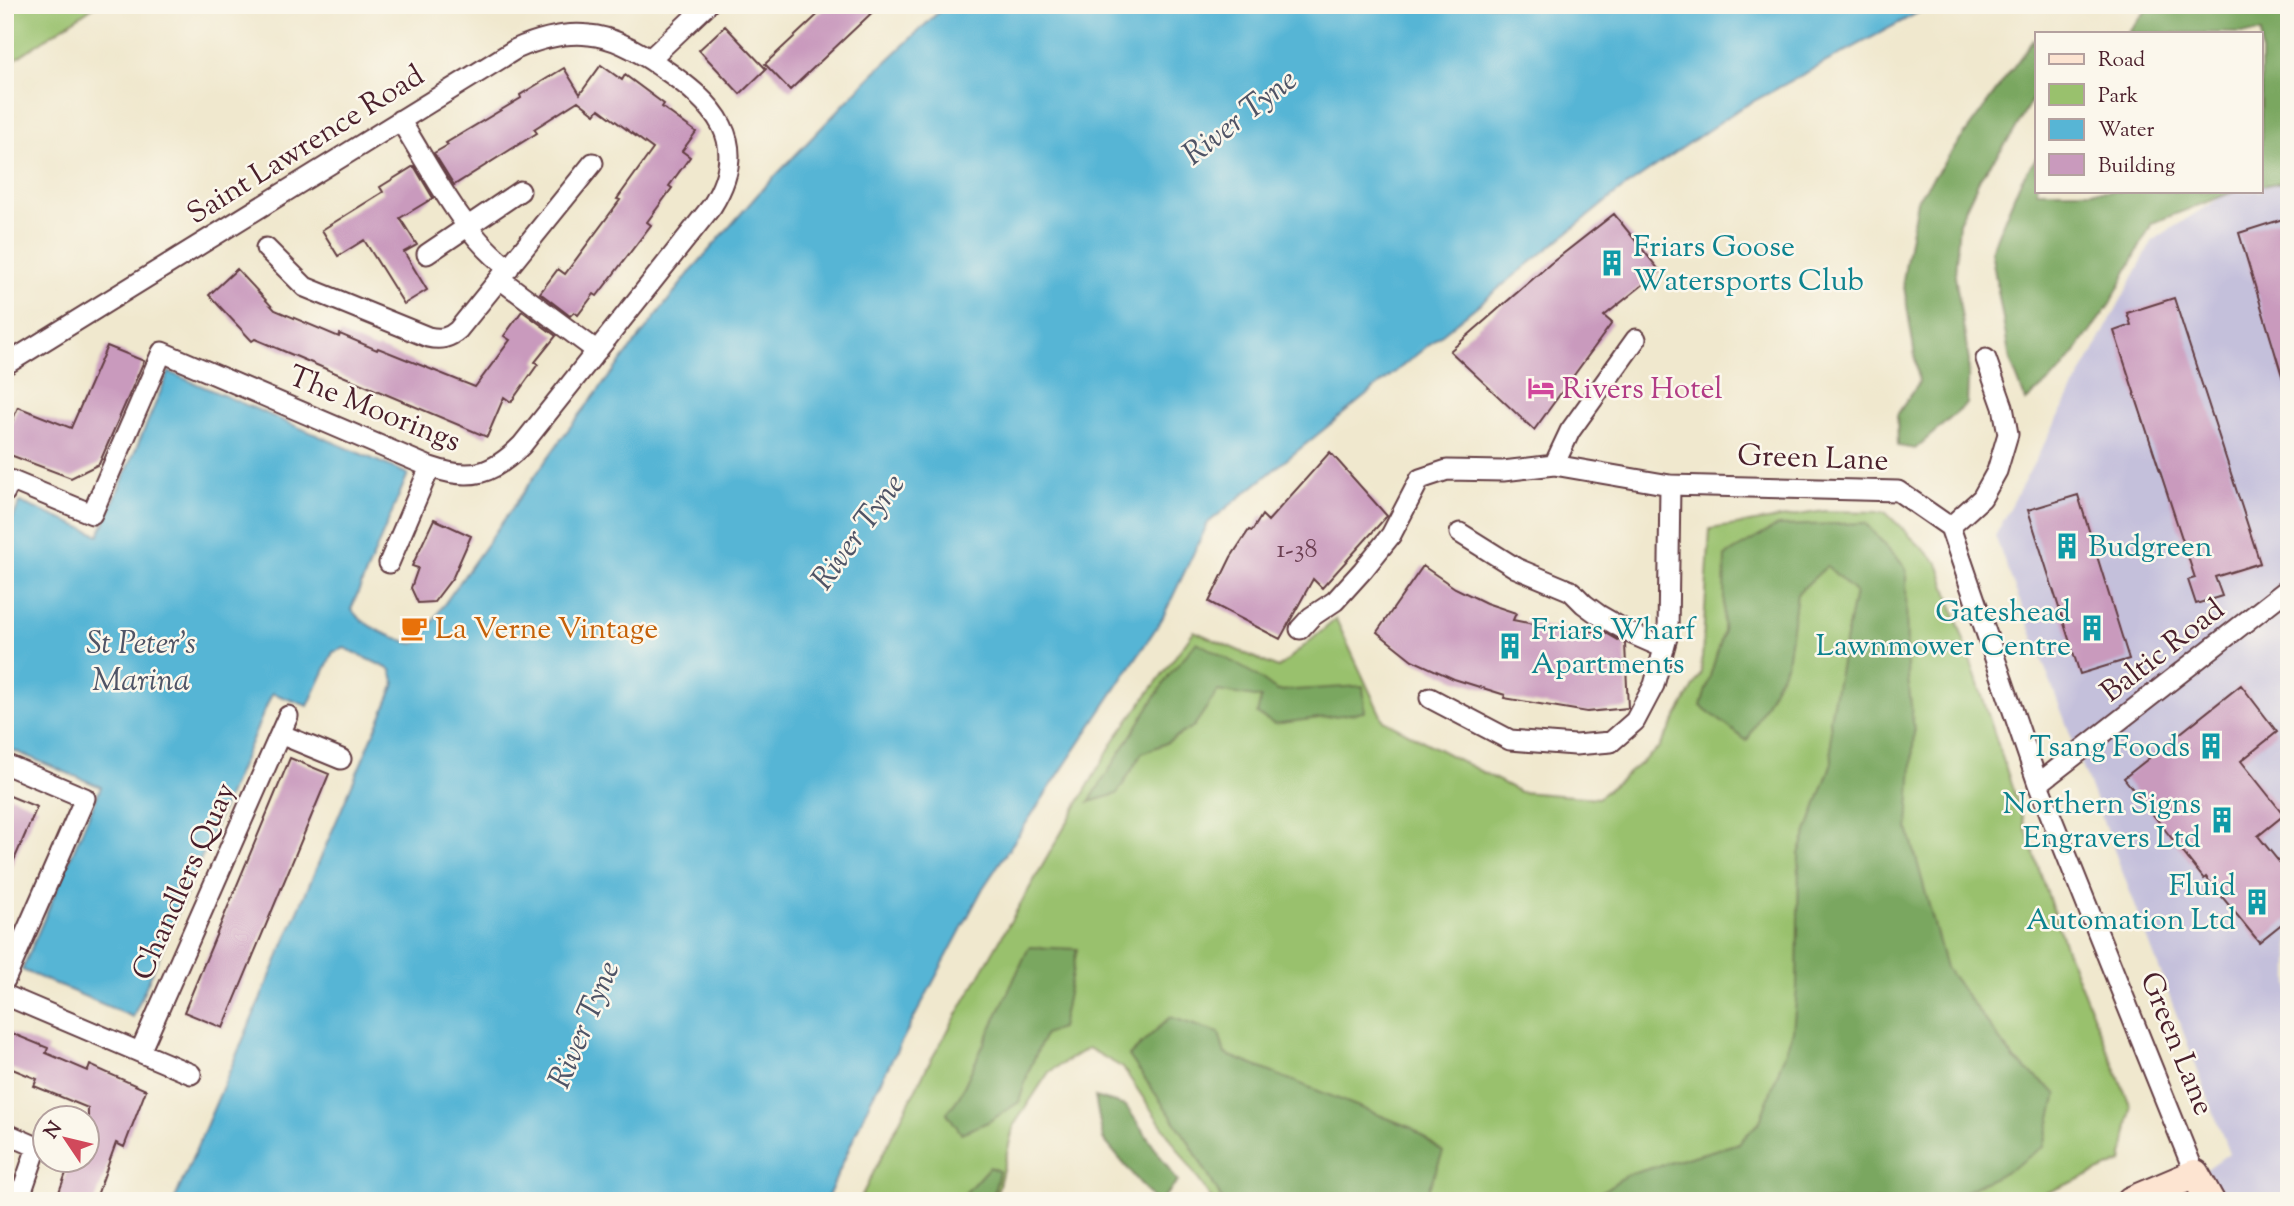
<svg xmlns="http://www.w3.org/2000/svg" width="2294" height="1206" font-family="'Sorts Mill Goudy',serif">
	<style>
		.industrial { fill: #c4c0db }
		.green { fill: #99c16d; stroke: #72704c; stroke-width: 2 }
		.forest { fill: #7aa760; stroke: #626346; stroke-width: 2 }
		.water { fill: #57b5d5; stroke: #506a80; stroke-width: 2 }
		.building { fill: #c99abd }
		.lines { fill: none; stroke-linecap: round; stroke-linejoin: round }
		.street-casing { stroke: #633d43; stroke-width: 23 }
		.secondary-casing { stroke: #633d43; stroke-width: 32 }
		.street { stroke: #fff; stroke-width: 19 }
		.secondary { stroke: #fde4d1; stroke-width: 28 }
		.labels { text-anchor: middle; stroke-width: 5; stroke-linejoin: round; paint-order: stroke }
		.number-label { font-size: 26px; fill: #6a3e50 }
		.street-label { font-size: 30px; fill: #4a1f2b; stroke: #fbf7ec }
		.culture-label { font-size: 30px; fill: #0d838f; stroke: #fbf7ec; text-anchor: end }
		.hotel-label { font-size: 30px; fill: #b23c85; stroke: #fbf7ec; text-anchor: start }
		.food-label { font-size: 30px; fill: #c56008; stroke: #fbf7ec; text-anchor: start }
		.water-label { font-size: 32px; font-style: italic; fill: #4f5466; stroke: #fbf7ec }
	</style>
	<rect width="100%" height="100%" fill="#fbf7ec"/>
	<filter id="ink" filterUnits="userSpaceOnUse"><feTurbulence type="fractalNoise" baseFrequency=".0143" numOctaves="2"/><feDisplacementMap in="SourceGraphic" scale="14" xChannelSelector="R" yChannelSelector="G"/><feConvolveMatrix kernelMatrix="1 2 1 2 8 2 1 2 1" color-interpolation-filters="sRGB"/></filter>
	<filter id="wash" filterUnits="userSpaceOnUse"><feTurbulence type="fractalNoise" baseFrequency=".00686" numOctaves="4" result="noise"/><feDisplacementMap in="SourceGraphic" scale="28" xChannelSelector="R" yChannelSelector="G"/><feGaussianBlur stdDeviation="1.57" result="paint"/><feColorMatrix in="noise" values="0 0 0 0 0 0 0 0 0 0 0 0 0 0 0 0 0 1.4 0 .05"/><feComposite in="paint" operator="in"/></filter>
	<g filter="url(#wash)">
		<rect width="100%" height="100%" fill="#f0e8ce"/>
		<!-- industrial -->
		<path class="industrial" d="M2289 154V1201H2162L2229 1153 1995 536 2153 240 2231 191H2261V172Z"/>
		<!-- green -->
		<path class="green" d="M5 5H96L5 66Z
			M1824 511 1885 512 1938 563 2065 947 2131 1107 2122 1162 2026 1201H1213L1123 1068 1088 1048 1049 1072 1014 1125 995 1201H859L927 1067 1115 739 1194 631 1278 668 1336 619 1383 720 1520 792 1598 798 1659 748 1701 674 1710 529Z"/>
		<!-- forest -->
		<path class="forest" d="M2151 5H2289V181L2261 186V33H2127Z
			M2033 40 2037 48V84L2034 96 2012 135 1980 178 1959 222 1955 276 1969 361 1967 404 1915 449 1898 446 1897 415 1919 382 1903 280 1917 200Z
			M2037 157V191H2236L2152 223 2110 304 2061 371 2026 401 2010 360 1991 251 2021 180Z
			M1865 523 1906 568 1907 668 1914 732 1908 828 1946 968 2014 1059 2057 1094 2044 1146 2013 1168 1946 1201H1587L1627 1175 1739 1143 1760 1121 1793 1031 1797 988 1799 854 1832 762 1830 718 1855 592 1827 566 1797 594 1787 663 1747 741 1701 706 1723 633 1725 556 1777 526Z
			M1197 642 1254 674 1277 691 1363 686 1365 712 1274 724 1257 714 1261 698 1218 691 1194 726 1164 744 1142 753 1117 794 1089 802 1169 675Z
			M1029 947 1077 949 1061 1028 1045 1034 1029 1070 1019 1102 988 1122 961 1133 947 1113 959 1097Z
			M1170 1017 1219 1033 1225 1054 1412 1128 1443 1152 1424 1201H1223L1187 1139 1129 1056Z
			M1095 1097 1126 1106 1178 1182 1160 1201H1155L1103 1139Z
			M989 1167 999 1171 992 1201H958Z"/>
		<!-- water -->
		<path class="water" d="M946 5H1932L1739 109 1618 192 1208 523 1162 619 983 888 870 1101 826 1201H174L395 684 391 670 345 648 333 652 308 706 272 693 133 1017 22 970 101 787 5 747V536L20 502 99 535 169 372 408 474 351 609C365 628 391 637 414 644L422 640 440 610 564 435 691 271 759 193 874 73Z"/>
		<g id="blocks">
			<!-- building -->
			<path class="building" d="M828 5H880L790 90 765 64Z
				M725 26 766 69 740 94 699 50Z
				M601 65 622 80 625 75 664 104 662 107 696 132 682 151 690 157 669 186 672 188 647 222 651 225 597 296 594 294 578 315 574 312 570 316 540 293 558 269 565 274 620 200 617 199 653 149 599 109 595 114 578 101 534 129 537 133 454 185 434 153 448 145 446 143 521 98 520 95 564 68 580 94Z
				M414 166 433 198 400 218 417 245 404 252 427 290 404 304 364 240 338 256 322 230 383 192 380 187Z
				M1614 214 1660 271 1604 316 1612 323 1534 430 1450 351 1550 264Z
				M2289 217V378L2283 379 2239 233Z
				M237 269 275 310 339 337 340 334 377 350 378 348 475 387 510 340 504 336 522 311 556 336 535 362 538 364 511 402 504 397 487 437 255 339 252 341 209 295Z
				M2174 298 2260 563 2215 577 2222 596 2196 604 2188 580 2195 578 2114 331 2131 325 2127 313Z
				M107 346 144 361 99 464 71 478 5 453V438L18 407 71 428Z
				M1330 452 1387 516 1322 588 1313 579 1280 639 1209 602 1231 557 1249 530 1252 531 1262 515 1268 521Z
				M2078 495 2129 659 2080 674 2028 510Z
				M434 519 471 536 453 577 434 602 418 603 411 588 418 568 412 566Z
				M1423 566 1455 588 1486 603 1516 613 1513 620 1563 630 1604 632 1625 644 1628 708 1587 712 1504 698 1505 695 1454 679 1412 660 1377 632Z
				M2241 685 2277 732 2241 761 2284 815 2258 836 2289 874V918L2259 942 2206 877 2204 879 2124 778Z
				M290 758 329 774 223 1028 184 1012Z
				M5 794 37 807 5 881Z
				M11 1033 48 1048 46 1053 88 1071 90 1065 146 1090 124 1147 116 1143 95 1201H58L61 1193 59 1192 71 1160H88V1108L34 1086 37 1079 5 1066V1046Z"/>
		</g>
	</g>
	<g filter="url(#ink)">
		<use href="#blocks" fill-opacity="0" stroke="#633d43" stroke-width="2"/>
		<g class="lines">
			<!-- street casing -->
			<g class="street-casing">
				<path id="street" d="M650 59 707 5
					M400 120C430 167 464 237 509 268
					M266 248 305 287 428 337C441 340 449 338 458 330L593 163
					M427 254 520 191
					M500 279 597 351
					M5 365 516 49C539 39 563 32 589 35 615 37 640 52 661 67 714 103 753 141 712 206L522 445C492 475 471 481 430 467L162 352 92 514 10 480 5 492
					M1554 465 1570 431 1636 339
					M1950 527 1982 498 1997 471 2008 434 2003 407 1986 359
					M1460 533 1516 568 1571 591 1584 604 1599 615 1632 634 1664 648
					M389 563 430 467
					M1300 629 1311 617 1335 601 1363 570 1391 535 1420 479 1447 470 1503 471 1554 465 1670 485 1898 491 1950 527 2038 784 2195 1174
					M1430 698 1510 740 1575 745 1611 742 1635 721 1654 685 1668 634 1670 485
					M280 734 341 759
					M5 764 85 798 5 980
					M2038 784 2289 588
					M5 995 191 1074
					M140 1052 288 716
					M5 1133 37 1147 24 1185 12 1201"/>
			</g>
			<!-- secondary casing -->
			<g class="secondary-casing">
				<path id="secondary" d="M2131 1201 2195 1174 2210 1201"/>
			</g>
			<!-- street -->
			<use href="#street" class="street"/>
			<!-- secondary -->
			<use href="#secondary" class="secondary"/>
		</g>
	</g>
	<!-- icons -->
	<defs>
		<g id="building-bare" transform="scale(2.1)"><path d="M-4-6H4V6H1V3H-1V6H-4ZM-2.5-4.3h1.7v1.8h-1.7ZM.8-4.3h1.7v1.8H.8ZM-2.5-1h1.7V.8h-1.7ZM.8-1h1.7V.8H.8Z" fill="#0f9aa8" stroke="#fbf7ec" stroke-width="2.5" paint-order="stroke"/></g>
		<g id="hotel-bare" transform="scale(2.1)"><path d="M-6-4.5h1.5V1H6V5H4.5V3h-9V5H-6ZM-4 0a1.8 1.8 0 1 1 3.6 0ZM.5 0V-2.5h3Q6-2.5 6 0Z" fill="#d1479c" stroke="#fbf7ec" stroke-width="2.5" paint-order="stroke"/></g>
		<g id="cafe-bare" transform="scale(2.1)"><path d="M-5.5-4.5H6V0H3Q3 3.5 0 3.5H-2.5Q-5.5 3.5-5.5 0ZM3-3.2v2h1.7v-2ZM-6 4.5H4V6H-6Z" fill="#e8710a" stroke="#fbf7ec" stroke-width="2.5" paint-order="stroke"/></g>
	</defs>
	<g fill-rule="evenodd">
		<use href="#building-bare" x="1612" y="263"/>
		<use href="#hotel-bare" x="1541" y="388"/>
		<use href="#building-bare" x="2067" y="546"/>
		<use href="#cafe-bare" x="414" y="628"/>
		<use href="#building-bare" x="2092" y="628"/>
		<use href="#building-bare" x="1510" y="646"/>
		<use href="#building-bare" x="2211" y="746"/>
		<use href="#building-bare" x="2222" y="820"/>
		<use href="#building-bare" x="2257" y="902"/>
	</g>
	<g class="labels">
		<!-- number labels -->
		<g class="number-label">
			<text x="1297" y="557">1-38</text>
		</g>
		<!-- street labels -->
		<g class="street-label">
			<text transform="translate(305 144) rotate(-32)" y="10">Saint Lawrence Road</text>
			<text transform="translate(375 408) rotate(22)" y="10">The Moorings</text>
			<text transform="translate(1813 457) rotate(2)" y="10">Green Lane</text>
			<text transform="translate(2162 650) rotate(-38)" y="10">Baltic Road</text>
			<text transform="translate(183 881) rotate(-66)" y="10">Chandlers Quay</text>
			<text transform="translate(2178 1043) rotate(68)" y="10">Green Lane</text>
		</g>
		<!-- culture labels -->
		<g class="culture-label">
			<text x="1633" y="256" text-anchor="start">Friars Goose<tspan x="1633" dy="34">Watersports Club</tspan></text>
			<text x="2088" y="556" text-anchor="start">Budgreen</text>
			<text x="2071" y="621">Gateshead<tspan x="2071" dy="34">Lawnmower Centre</tspan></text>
			<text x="1531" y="639" text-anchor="start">Friars Wharf<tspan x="1531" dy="34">Apartments</tspan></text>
			<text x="2190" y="756">Tsang Foods</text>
			<text x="2201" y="813">Northern Signs<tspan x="2201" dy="34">Engravers Ltd</tspan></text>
			<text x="2236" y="895">Fluid<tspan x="2236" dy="34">Automation Ltd</tspan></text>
		</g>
		<!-- hotel labels -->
		<g class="hotel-label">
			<text x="1562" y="398">Rivers Hotel</text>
		</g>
		<!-- food labels -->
		<g class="food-label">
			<text x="435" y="638">La Verne Vintage</text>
		</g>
		<!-- water labels -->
		<g class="water-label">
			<text transform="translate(1239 116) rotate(-38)" y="11">River Tyne</text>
			<text transform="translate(857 531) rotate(-54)" y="11">River Tyne</text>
			<text x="141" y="653">St Peter's<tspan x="141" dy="37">Marina</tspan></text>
			<text transform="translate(583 1024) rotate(-67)" y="11">River Tyne</text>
		</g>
	</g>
	<!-- margin -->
	<rect width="2294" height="1206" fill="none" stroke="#fbf7ec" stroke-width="28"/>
	<!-- legend -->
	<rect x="2035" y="32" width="228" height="161" fill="#fbf7ec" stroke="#b4a19f" stroke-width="2"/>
	<rect x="2049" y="54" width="35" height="10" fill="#fde4d1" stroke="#b4a19f" stroke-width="2"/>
	<text x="2098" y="66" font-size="21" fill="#4a1f2b">Road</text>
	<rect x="2049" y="84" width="35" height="21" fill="#99c16d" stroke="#b4a19f" stroke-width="2"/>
	<text x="2098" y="102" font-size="21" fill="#4a1f2b">Park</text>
	<rect x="2049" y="119" width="35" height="21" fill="#57b5d5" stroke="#b4a19f" stroke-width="2"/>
	<text x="2098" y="136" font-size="21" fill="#4a1f2b">Water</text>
	<rect x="2049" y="154" width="35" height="21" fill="#c99abd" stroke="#b4a19f" stroke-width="2"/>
	<text x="2098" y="172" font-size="21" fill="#4a1f2b">Building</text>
	<!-- north arrow -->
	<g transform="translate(66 1139) rotate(305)"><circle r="33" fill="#fbf7ec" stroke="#b4a19f" stroke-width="2"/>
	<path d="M0-5L12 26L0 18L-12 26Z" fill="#d1495b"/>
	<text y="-10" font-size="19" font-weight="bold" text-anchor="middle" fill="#4a1f2b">N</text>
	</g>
</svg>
